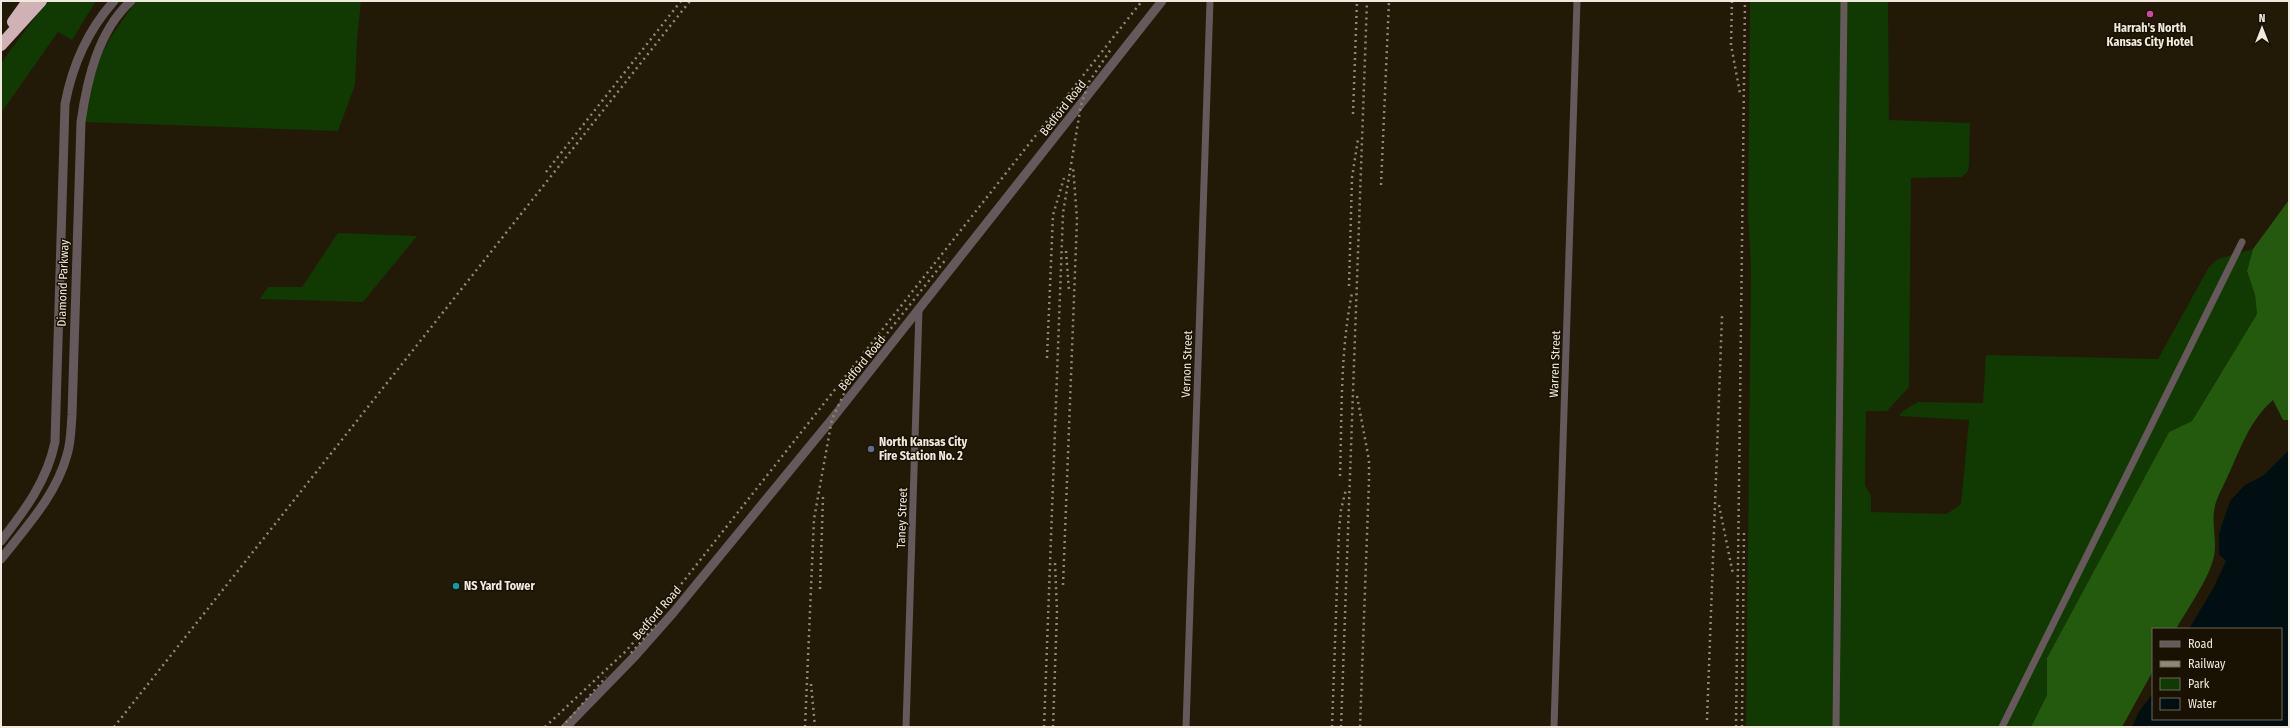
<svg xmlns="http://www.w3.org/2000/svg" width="2290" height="728" font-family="'Fira Sans Condensed',sans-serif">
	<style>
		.green { fill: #113902 }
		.forest { fill: #235a0d }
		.water { fill: #010e12 }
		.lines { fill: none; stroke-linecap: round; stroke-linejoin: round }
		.minor { stroke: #66595b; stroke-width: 7 }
		.tertiary { stroke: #66595b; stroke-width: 9 }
		.motorway { stroke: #d0b1b6; stroke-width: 12 }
		.rail { stroke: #8f8878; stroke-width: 2.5; stroke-dasharray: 2 4; stroke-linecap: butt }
		.hotel-dot { fill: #d1479c; stroke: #191101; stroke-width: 1.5 }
		.service-dot { fill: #5c6f8a; stroke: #191101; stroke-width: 1.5 }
		.culture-dot { fill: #0f9aa8; stroke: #191101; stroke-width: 1.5 }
		.labels { text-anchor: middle; stroke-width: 3; stroke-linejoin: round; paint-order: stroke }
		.poi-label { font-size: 12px; font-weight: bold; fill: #f0eade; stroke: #191101; text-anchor: start }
		.street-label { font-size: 12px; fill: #f0eade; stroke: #191101 }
	</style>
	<rect width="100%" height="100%" fill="#221a06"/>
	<!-- green -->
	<path class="green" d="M47 1H96L72 40 58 32 1 113V63Z
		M136 1H361L357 39 355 85 338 131 85 122 95 68 110 38Z
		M1750 1H1888L1889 120 1970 123 1969 165 1968 171 1962 177 1911 178 1909 387 1887 411H1866L1865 485 1871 496V512L1947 514 1961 504 1969 420 1899 416 1903 411 1918 402 1983 403 1986 355 2158 359 2209 267 2218 259 2253 249 2247 271 2255 295 2257 314 2192 421 2169 432 2047 658V695L2031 727H1746L1751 269 1748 215Z
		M338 233 417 236 363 302 260 299 268 287H302Z"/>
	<!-- forest -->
	<path class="forest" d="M2289 200V420H2283L2273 400C2248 422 2240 451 2226 480 2221 491 2216 498 2214 511 2212 525 2217 542 2214 556 2209 579 2188 608 2176 629H2153V671L2122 727H2031L2047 695V658L2169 432 2192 421 2257 314 2255 295 2247 271 2253 249Z"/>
	<!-- water -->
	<path class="water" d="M2289 450V727H2132L2139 712 2153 693V719H2281V629H2189L2214 587 2226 561 2219 554V534L2230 501 2245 485 2263 476Z"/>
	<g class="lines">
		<!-- minor -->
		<path class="minor" d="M906 727 919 310
			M1186 727 1210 1
			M1554 727 1577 1
			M1836 727 1844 1
			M2002 727 2242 242"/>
		<!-- tertiary -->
		<path class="tertiary" d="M1 541C25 510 47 481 55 442L65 104C72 67 88 30 114 1
			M1 559C27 526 56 495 67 455 71 442 71 428 72 415L81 122C87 80 98 31 131 1
			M566 727 635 656 673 613 832 419 1162 1"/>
		<!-- motorway -->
		<path class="motorway" d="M13 22 28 1
			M1 45 41 1"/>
		<!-- rail -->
		<path class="rail" d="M1732 1 1731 45 1740 93
			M1353 114 1357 1
			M546 172 681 1
			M1381 185 1389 1
			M1066 251 1069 291
			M1349 286 1352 178 1358 139
			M1047 358 1053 215 1064 178
			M846 385 947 258
			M1357 396 1369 460V480L1360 727
			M1340 476C1342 415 1340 353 1352 293
			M1719 505 1733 574
			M1063 585 1077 219 1073 166
			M820 589 823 497
			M631 653 656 625
			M811 684 815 727
			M1707 720 1722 316
			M114 727 690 1
			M545 727 626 651 652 621 1142 1
			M562 727 606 677
			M805 727 814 519 832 419 850 381
			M1044 727 1063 213 1081 105 1089 82 1111 49
			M1053 727 1057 611 1055 563
			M1332 727 1339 530 1341 510 1346 489
			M1341 727 1367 1
			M1736 727 1745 1
			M1742 727 1744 531"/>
	</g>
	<!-- markers -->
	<circle class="hotel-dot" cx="2150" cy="14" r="4"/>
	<circle class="service-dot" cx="871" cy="449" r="4"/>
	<circle class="culture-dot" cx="456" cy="586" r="4"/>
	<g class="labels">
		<!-- poi labels -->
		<g class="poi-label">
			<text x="2150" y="32" text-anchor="middle">Harrah's North<tspan x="2150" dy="14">Kansas City Hotel</tspan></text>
			<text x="879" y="446">North Kansas City<tspan x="879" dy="14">Fire Station No. 2</tspan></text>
			<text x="464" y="590">NS Yard Tower</text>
		</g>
		<!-- street labels -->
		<g class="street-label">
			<text transform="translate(1063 108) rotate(-52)" y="4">Bedford Road</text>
			<text transform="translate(63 283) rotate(-88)" y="4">Diamond Parkway</text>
			<text transform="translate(862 363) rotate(-51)" y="4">Bedford Road</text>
			<text transform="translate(1187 364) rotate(-88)" y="4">Vernon Street</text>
			<text transform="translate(1555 364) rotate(-88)" y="4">Warren Street</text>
			<text transform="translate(902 518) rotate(-88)" y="4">Taney Street</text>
			<text transform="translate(657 613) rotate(-49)" y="4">Bedford Road</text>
		</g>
	</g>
	<!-- border -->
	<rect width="2290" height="728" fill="none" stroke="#f0eade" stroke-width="4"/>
	<!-- legend -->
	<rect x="2152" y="628" width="130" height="92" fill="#191101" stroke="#6f6859"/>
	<rect x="2160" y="641" width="20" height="6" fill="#66595b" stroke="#6f6859"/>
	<text x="2188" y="648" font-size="12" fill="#f0eade">Road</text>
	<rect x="2160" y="661" width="20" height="6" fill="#8f8878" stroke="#6f6859"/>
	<text x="2188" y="668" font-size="12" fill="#f0eade">Railway</text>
	<rect x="2160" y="678" width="20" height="12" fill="#113902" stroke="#6f6859"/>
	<text x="2188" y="688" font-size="12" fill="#f0eade">Park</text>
	<rect x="2160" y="698" width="20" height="12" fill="#010e12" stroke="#6f6859"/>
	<text x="2188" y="708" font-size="12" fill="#f0eade">Water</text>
	<!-- north arrow -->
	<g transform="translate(2262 28)" stroke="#191101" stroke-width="3" paint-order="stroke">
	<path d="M0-3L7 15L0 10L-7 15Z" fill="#f0eade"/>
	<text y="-6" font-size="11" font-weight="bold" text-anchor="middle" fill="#f0eade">N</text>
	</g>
</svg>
